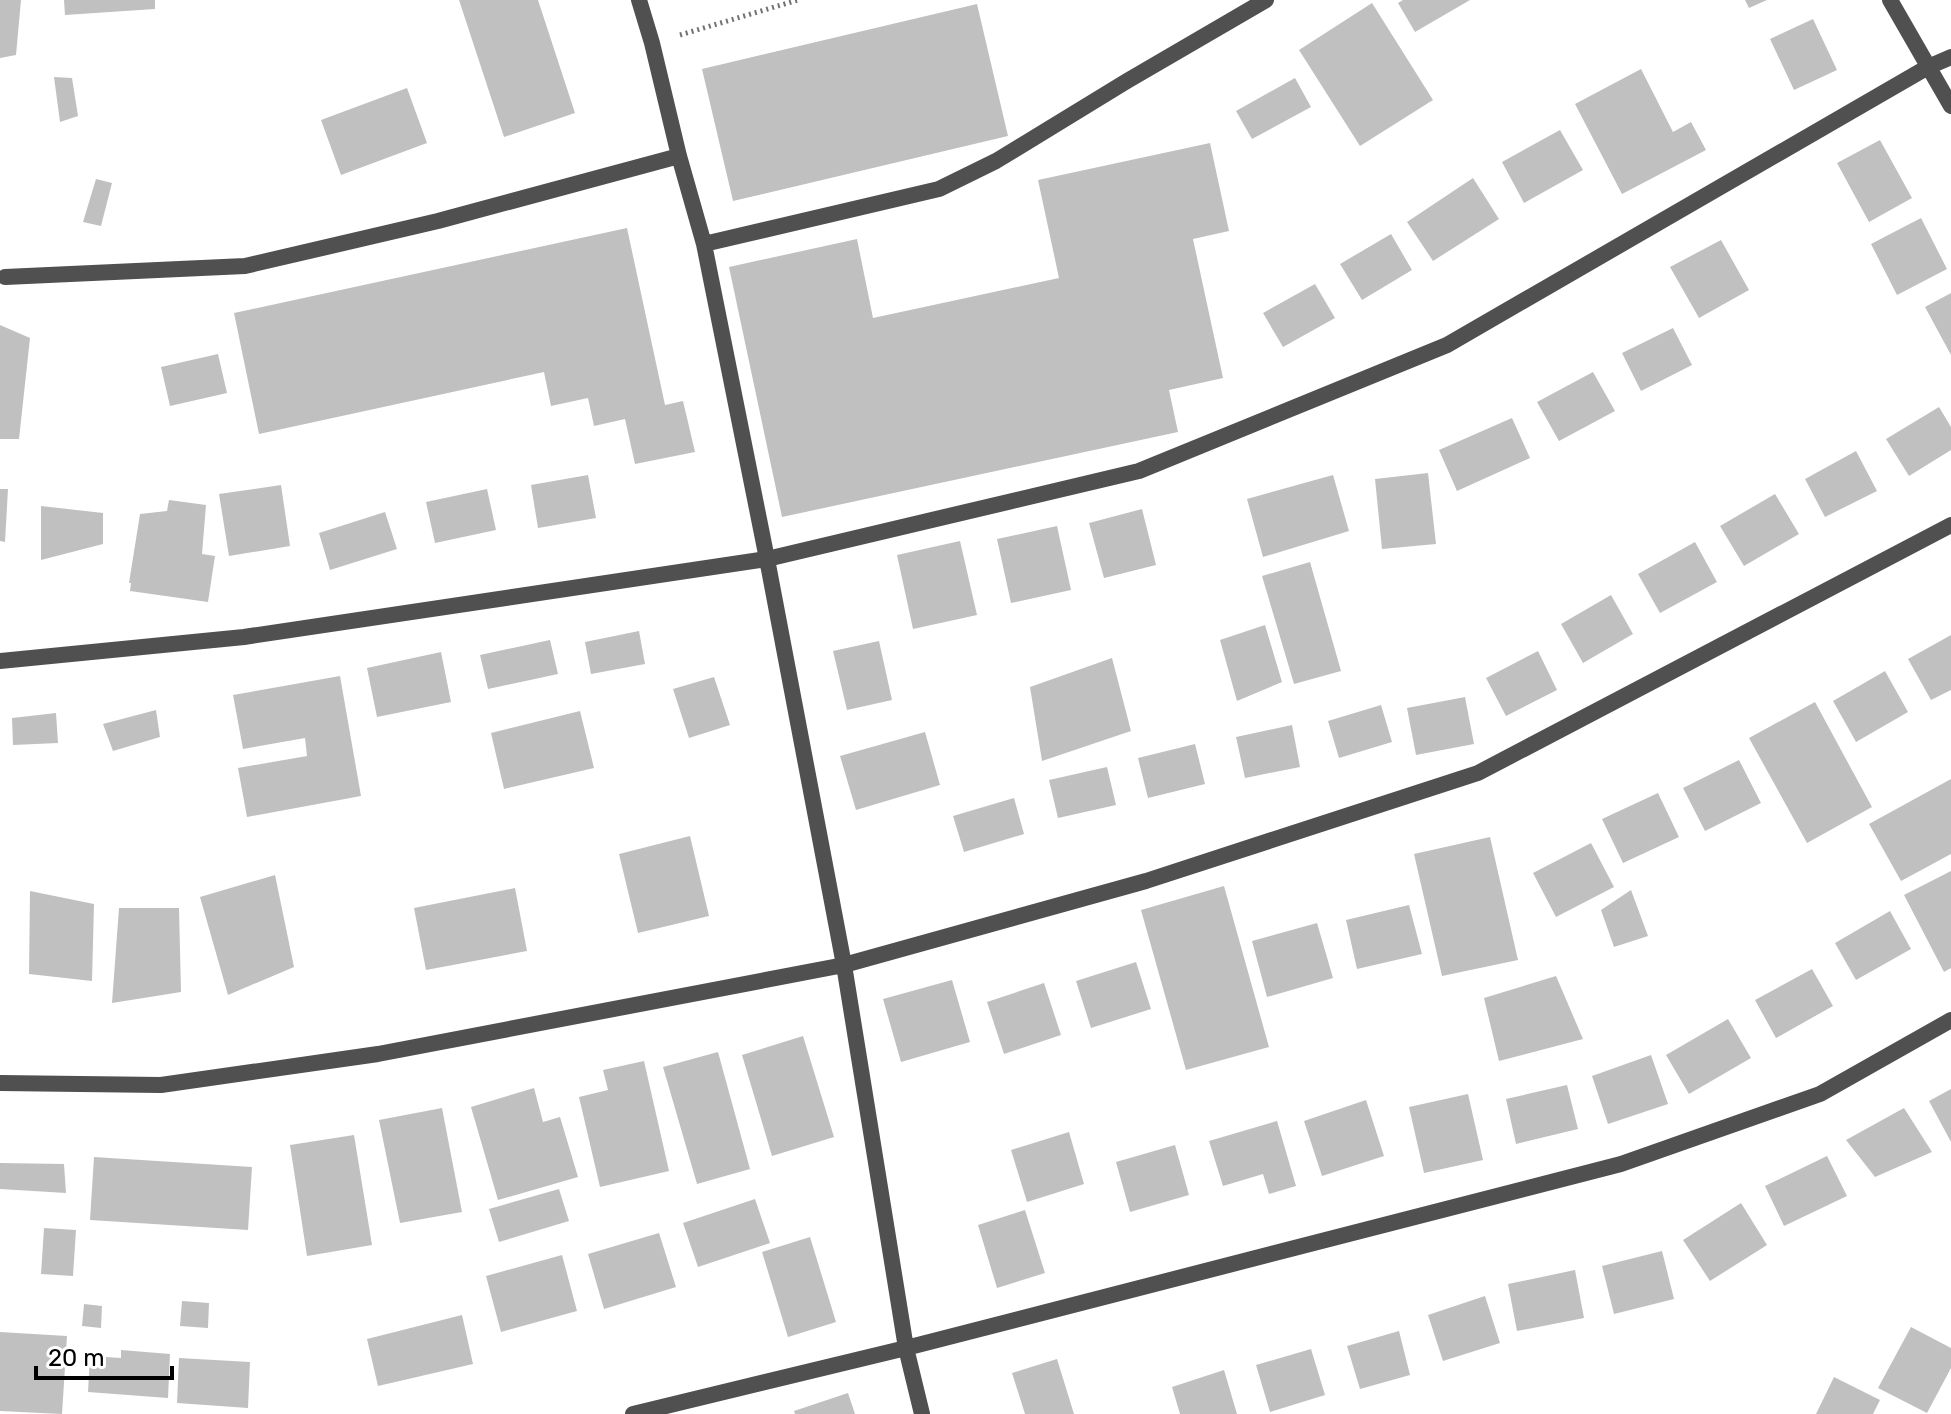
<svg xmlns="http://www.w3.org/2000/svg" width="1951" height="1414" font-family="Rubik,sans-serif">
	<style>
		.building { fill: #c0c0c0 }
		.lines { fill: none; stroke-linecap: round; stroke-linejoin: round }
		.path { stroke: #727272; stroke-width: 5; stroke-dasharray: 2 4; stroke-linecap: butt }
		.street { stroke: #505050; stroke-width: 16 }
	</style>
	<rect width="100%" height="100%" fill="#fff"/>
	<!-- building -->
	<path class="building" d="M0 0H21L16 55 0 58Z
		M64 0H155V9L65 15Z
		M459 0H538L575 113 504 137Z
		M1403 0H1470L1415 32 1398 3Z
		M1745 0H1767L1749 8Z
		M1372 3 1433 100 1360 146 1299 50Z
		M977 4 1008 136 733 201 702 69Z
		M1813 19 1837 70 1794 90 1770 39Z
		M1641 69 1673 132 1691 122 1706 150 1622 194 1575 104Z
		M54 77 72 78 78 116 60 122Z
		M1295 78 1311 107 1252 139 1236 111Z
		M407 88 427 143 341 175 321 120Z
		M1560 130 1583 170 1524 203 1502 162Z
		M1880 140 1912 198 1869 222 1837 163Z
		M1210 143 1229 231 1193 239 1223 378 1169 390 1178 432 782 517 729 267 857 239 873 318 1059 278 1038 180Z
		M1473 178 1499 219 1433 261 1407 222Z
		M96 179 112 183 101 226 83 222Z
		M1921 218 1947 269 1897 295 1871 244Z
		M627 228 665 405 683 401 695 452 635 464 625 419 594 426 588 398 551 406 544 372 259 434 234 313Z
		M1391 234 1412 270 1362 300 1340 264Z
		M1721 240 1749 290 1699 318 1670 267Z
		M1315 284 1335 318 1283 347 1263 313Z
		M1951 293V355L1925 307Z
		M0 325 30 338 19 439H0Z
		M1673 328 1692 365 1641 391 1622 353Z
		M218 354 227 393 170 406 161 367Z
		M1593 372 1615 411 1559 441 1537 402Z
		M1939 407 1951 427V450L1909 476 1886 439Z
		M1512 418 1530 458 1457 491 1439 450Z
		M1856 451 1877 491 1825 517 1805 479Z
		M1428 473 1436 544 1382 549 1375 479Z
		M588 475 596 518 538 528 531 485Z
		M1333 475 1349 531 1263 557 1247 499Z
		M281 485 290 546 229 556 219 494Z
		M0 489H8L5 542 0 541Z
		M487 489 496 530 435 543 426 502Z
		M1775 494 1799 534 1744 566 1720 526Z
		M169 500 206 505 202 554 215 556 208 602 130 591 131 583H129L140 514 167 511Z
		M41 506 103 513V544L41 560Z
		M1142 509 1156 565 1104 578 1089 523Z
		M385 512 397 549 330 570 319 533Z
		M1057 526 1071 590 1011 603 997 539Z
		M960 541 977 615 913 629 897 555Z
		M1695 542 1717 582 1660 613 1638 574Z
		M1310 562 1341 671 1294 684 1262 576Z
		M1611 595 1633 634 1583 663 1561 624Z
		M1265 625 1282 682 1237 701 1220 640Z
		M639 631 645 664 591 674 585 642Z
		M1951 635V690L1931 700 1908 659Z
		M550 640 558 674 488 689 480 655Z
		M879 641 892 700 847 710 833 651Z
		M1538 651 1557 690 1506 716 1486 678Z
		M441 652 451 702 377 717 367 668Z
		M1112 658 1131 731 1042 761 1030 687Z
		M1885 671 1908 712 1856 742 1833 701Z
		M340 676 361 796 247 817 238 768 307 756 305 738 243 749 233 695Z
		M714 677 730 725 689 738 673 689Z
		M1465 697 1474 744 1416 755 1407 708Z
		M1815 702 1872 807 1807 843 1749 738Z
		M1381 705 1392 742 1339 758 1328 721Z
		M156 710 160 737 113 751 103 724Z
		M580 711 594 768 504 789 491 733Z
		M56 713 58 743 13 745 12 718Z
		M1292 725 1300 767 1245 778 1236 737Z
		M925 732 940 785 856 810 840 756Z
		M1195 744 1205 784 1148 798 1138 758Z
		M1739 760 1761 803 1705 831 1683 788Z
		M1107 767 1116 805 1058 818 1049 780Z
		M1951 779V854L1901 881 1869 824Z
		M1658 793 1679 837 1623 863 1602 819Z
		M1014 798 1024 834 964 852 953 816Z
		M690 836 709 916 638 933 619 854Z
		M1490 837 1518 960 1442 976 1414 854Z
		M1591 843 1614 887 1556 917 1533 873Z
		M1951 871V968L1944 972 1904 895Z
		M275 875 294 967 228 995 200 897Z
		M1224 886 1269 1047 1186 1070 1141 910Z
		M515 888 527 951 426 970 414 908Z
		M1631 890 1648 936 1614 947 1601 910Z
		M30 891 94 904 92 981 29 974Z
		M1409 905 1422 954 1357 969 1346 920Z
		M119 908H179L181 992 112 1003Z
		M1890 911 1911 949 1856 980 1835 943Z
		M1317 923 1333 978 1267 997 1252 941Z
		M1136 962 1151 1009 1091 1028 1076 981Z
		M1812 969 1833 1006 1776 1038 1755 1000Z
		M1556 976 1583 1039 1499 1061 1484 998Z
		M952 980 970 1042 901 1062 883 999Z
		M1044 983 1061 1035 1004 1054 987 1002Z
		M1728 1019 1751 1058 1689 1094 1666 1055Z
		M803 1036 834 1137 772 1156 742 1055Z
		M718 1052 750 1169 697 1184 663 1067Z
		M1651 1055 1668 1104 1608 1124 1592 1076Z
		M644 1061 669 1171 600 1187 579 1097 608 1090 603 1070Z
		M1567 1085 1578 1129 1516 1144 1506 1099Z
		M534 1088 543 1122 560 1117 578 1177 498 1200 471 1107Z
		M1951 1089V1142L1929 1101Z
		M1468 1094 1483 1160 1424 1173 1409 1107Z
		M1366 1100 1384 1156 1322 1176 1304 1121Z
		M442 1108 462 1212 400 1223 379 1120Z
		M1904 1108 1932 1152 1875 1177 1846 1140Z
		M1277 1121 1296 1186 1269 1194 1263 1174 1223 1186 1209 1141Z
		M1069 1132 1084 1184 1027 1202 1011 1150Z
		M354 1135 372 1245 307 1256 290 1145Z
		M1175 1145 1189 1195 1130 1212 1116 1162Z
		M1827 1156 1847 1196 1784 1226 1765 1186Z
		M94 1157 252 1167 248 1230 90 1220Z
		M0 1163 64 1164 66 1193 0 1189Z
		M559 1189 569 1221 499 1242 489 1209Z
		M755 1199 770 1243 698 1267 683 1223Z
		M1741 1203 1767 1245 1710 1281 1683 1240Z
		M1025 1210 1045 1273 997 1288 978 1225Z
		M44 1228 76 1230 73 1276 41 1274Z
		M659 1233 676 1287 604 1309 588 1254Z
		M810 1237 836 1322 788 1337 762 1252Z
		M1662 1251 1674 1299 1614 1314 1602 1266Z
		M562 1255 577 1311 501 1332 486 1276Z
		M1575 1270 1584 1318 1517 1331 1508 1284Z
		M1485 1296 1500 1343 1443 1361 1428 1315Z
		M182 1301 209 1303 208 1328 180 1326Z
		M84 1304 102 1306 101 1328 82 1326Z
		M462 1315 473 1364 378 1386 367 1339Z
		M1911 1327 1951 1348V1368L1927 1413 1878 1388Z
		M1399 1331 1410 1375 1360 1389 1347 1346Z
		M0 1332 67 1336 62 1414 0 1411Z
		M1311 1349 1325 1395 1270 1412 1256 1365Z
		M121 1350 170 1354 168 1398 88 1392 90 1356 121 1358Z
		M179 1358 250 1362 248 1408 177 1403Z
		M1057 1359 1074 1414H1025L1012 1373Z
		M1224 1370 1237 1414H1180L1172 1387Z
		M1834 1377 1880 1400 1873 1414H1816Z
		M848 1393 855 1414H795L794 1411Z"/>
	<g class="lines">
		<!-- path -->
		<path class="path" d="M680 35 798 0"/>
		<!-- street -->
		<path class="street" d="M639 0 652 43 679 156 704 244 767 559 844 965 906 1348 922 1414
			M1890 0 1951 106
			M704 244 939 189 996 161 1127 81 1266 0
			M5 277 245 266 438 221 679 156
			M0 661 244 637 767 559 1139 471 1447 345 1928 67 1951 57
			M0 1083 161 1085 378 1054 844 965 1146 881 1478 773 1951 525
			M633 1414 906 1348 1621 1164 1820 1094 1951 1020"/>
	</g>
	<!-- scale -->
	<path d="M36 1366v12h136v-12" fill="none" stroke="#000000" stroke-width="4"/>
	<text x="48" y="1366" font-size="24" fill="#000000" stroke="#ffffff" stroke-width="6" paint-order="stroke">20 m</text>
</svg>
